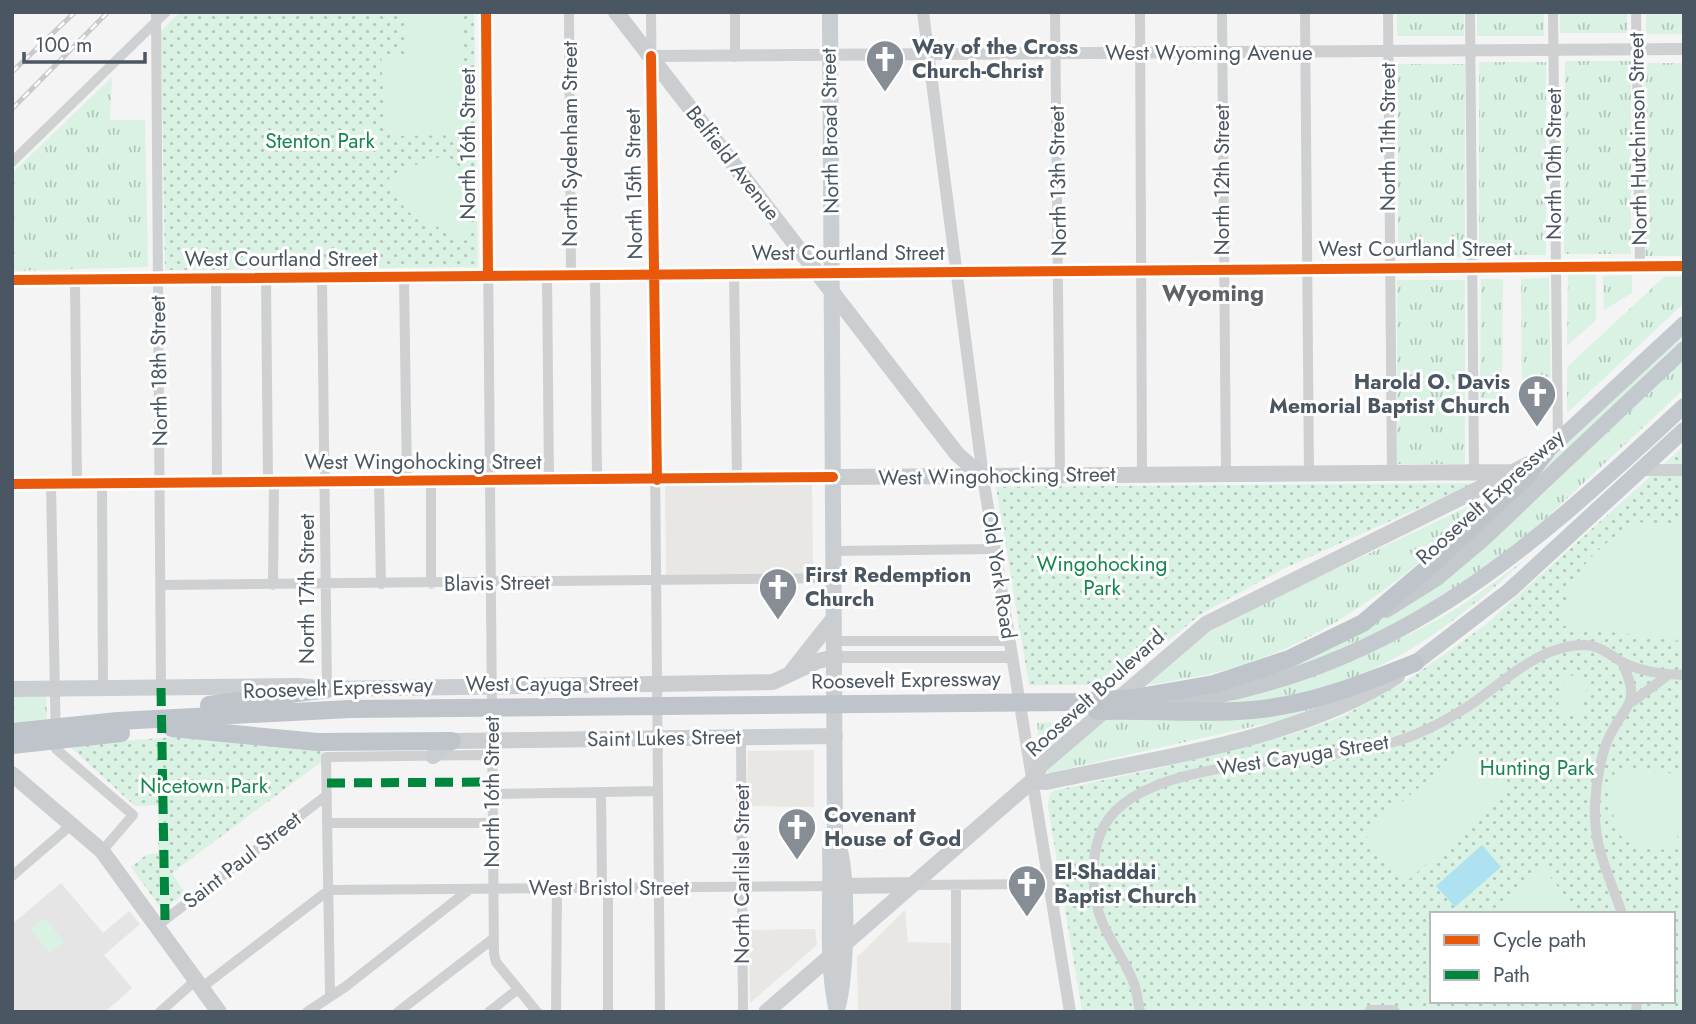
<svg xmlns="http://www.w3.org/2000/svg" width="1696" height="1024" font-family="Jost,sans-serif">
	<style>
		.commercial { fill: #e8e7e3 }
		.education { fill: #e6e5e6 }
		.grass { fill: url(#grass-tufts) }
		.park { fill: url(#park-dots); fill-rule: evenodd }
		.pitch { fill: #d9f2e3 }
		.water { fill: #aee2f0 }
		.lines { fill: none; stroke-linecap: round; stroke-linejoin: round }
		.minor { stroke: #ced0d2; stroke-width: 10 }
		.tertiary { stroke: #ced0d2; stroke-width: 12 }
		.secondary { stroke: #ced0d4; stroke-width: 14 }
		.primary { stroke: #caced1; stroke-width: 16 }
		.trunk { stroke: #c4c9cd; stroke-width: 16 }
		.motorway { stroke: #bec4c9; stroke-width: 18 }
		.rail-casing { stroke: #c9cacc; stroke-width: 5 }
		.rail { stroke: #fff; stroke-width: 2.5; stroke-dasharray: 8; stroke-linecap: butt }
		.quiet { stroke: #00873e; stroke-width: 9; stroke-dasharray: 18 9; stroke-linecap: butt }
		.cycleway-casing { stroke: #fff; stroke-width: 15 }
		.cycleway { stroke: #e8590c; stroke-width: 10 }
		.labels { text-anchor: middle; stroke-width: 6; stroke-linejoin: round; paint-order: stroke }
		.poi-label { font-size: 21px; font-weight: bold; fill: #4a5661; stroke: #fff; text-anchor: start }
		.street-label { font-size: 21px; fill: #4a5661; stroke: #fff }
		.park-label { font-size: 21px; fill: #17864f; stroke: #fff }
		.neighbourhood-label { font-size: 23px; font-weight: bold; fill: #5f6368; stroke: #fff }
	</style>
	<defs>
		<pattern id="grass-tufts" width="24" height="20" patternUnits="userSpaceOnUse" patternTransform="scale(1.75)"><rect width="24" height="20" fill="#d9f2e3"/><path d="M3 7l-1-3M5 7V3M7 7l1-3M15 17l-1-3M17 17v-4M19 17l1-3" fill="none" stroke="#b2c7bb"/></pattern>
		<pattern id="park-dots" width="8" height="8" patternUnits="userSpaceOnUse" patternTransform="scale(1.75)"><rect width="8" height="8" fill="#d9f2e3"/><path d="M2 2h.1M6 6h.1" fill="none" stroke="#b2c7bb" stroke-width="1.8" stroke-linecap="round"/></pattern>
	</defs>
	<rect width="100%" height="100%" fill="#f4f4f4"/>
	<!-- commercial -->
	<path class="commercial" d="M812 482 813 573 666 575 665 483Z
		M814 750V807L747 806 748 751Z
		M905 910 908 942 950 943 951 1012H858L857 957Z
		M815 929 817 945 750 1003 749 930Z"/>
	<!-- education -->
	<path class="education" d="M61 883 103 933 129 911 140 924 104 955 132 988 105 1012H12V924Z"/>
	<!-- grass -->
	<path class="grass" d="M1397 12H1464V36H1397Z
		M1477 12H1544V36H1477Z
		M1560 12H1627V33H1560Z
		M1646 12H1684V34H1646Z
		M1565 61H1631V254H1564Z
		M1479 62H1546V255H1479Z
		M1644 63H1684V256H1644Z
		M1398 64H1465V257H1398Z
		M112 77 110 120H145L148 267 12 271V173Z
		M1568 275H1596V320L1567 346Z
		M1632 275V293L1604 310 1603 276Z
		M1684 276V303L1567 413V367L1664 277Z
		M1549 278 1551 399 1522 400 1521 279Z
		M1481 279H1503L1502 399 1480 398Z
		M1397 280H1465V464H1397Z
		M1684 332V337L1453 559 1396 598Z
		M1684 358V389L1542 522 1478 576 1404 620 1330 656 1260 679 1392 614 1440 584 1540 497Z
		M1467 507 1471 508 1470 517C1391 592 1299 660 1189 678 1173 680 1156 686 1141 684L1210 632 1260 605Z
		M1526 559C1428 649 1345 703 1208 706 1290 684 1373 657 1447 614 1475 598 1500 577 1526 559Z
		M12 695 46 696 47 719 12 723Z
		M1338 699 1286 719 1048 773V766L1104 718Z
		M1079 720 1041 754 1037 723Z"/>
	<!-- park -->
	<path class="park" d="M180 12H474L478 267 165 270 161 31Z
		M1684 446V1012H1082L1048 807 1049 796 1053 791 1164 767 1293 734 1341 717 1408 680 1484 626ZM1432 914H1673V1001H1432Z
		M1475 483 1285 568 1201 614 1115 685H1029L996 487Z
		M188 736 323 748 321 762 172 873 185 893 162 910 131 867 146 855 158 853 159 805 135 806 68 745Z"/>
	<!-- pitch -->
	<path class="pitch" d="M406 12H461V130L458 135 398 136 385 125 381 54 406 55Z
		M447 156C476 174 467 212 466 241L406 211 388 179 426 160Z
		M1634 522 1684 524 1677 641 1558 625C1574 568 1588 556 1634 522Z
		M1565 674 1589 679 1581 717 1557 712Z
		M1469 744 1510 791 1406 882 1365 834Z
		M1615 770 1683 774 1676 850 1638 849 1617 833 1610 798Z
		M1544 869 1579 914H1487Z
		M45 918 64 942 50 953 30 929Z"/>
	<!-- water -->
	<path class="water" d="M1482 845 1501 867 1455 907 1436 886Z"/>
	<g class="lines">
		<!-- minor -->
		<path class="minor" d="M156 12 161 688
			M486 12 494 954 496 962 537 1012
			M569 12 571 275
			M651 12 660 1012
			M735 12V57
			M1055 12 1060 475
			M1140 12 1142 474
			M1222 12 1226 474
			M1305 12 1309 474
			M1388 12 1392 473
			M1470 12 1474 472
			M1553 12 1558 442
			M1636 12 1640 266
			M12 162 166 12
			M734 273 737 479
			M832 273 1684 266
			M595 274 597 480
			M547 275 549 480
			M216 278 217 483
			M404 278 407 481
			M266 279 268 482
			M322 279 327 689
			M12 280 818 273
			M75 281 77 484
			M379 482 381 584
			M12 484 833 477
			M51 484 56 749 133 815 102 851
			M102 484 103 688
			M834 551 995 549
			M431 584V481
			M160 585 834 578
			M273 585 274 482
			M835 641H1009
			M1622 662C1641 704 1628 700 1610 735 1601 753 1596 783 1595 804 1593 848 1609 874 1622 914
			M1632 702 1668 675
			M741 736 743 1012
			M601 792 602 888
			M492 794 658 791
			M327 823H492
			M12 876 70 826
			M912 885 1049 884
			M956 885V1012
			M608 888V1012
			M157 926 327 795
			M201 988 329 890 833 886
			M330 994 326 757 481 755 493 762
			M160 1012 196 980
			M307 1012 345 987 470 889
			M398 1012 494 938
			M489 1012 518 989
			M556 1012 557 889
			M1140 1012C1138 1002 1137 990 1133 981 1125 961 1112 944 1103 924 1091 897 1089 853 1104 826 1143 755 1316 765 1387 744 1414 737 1440 724 1464 709 1501 686 1536 645 1584 645 1599 645 1610 655 1622 662 1639 671 1664 675 1684 675
			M1636 1012 1637 1001"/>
		<!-- tertiary -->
		<path class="tertiary" d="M923 12 983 477 1070 1012
			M651 56 1684 49
			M1640 470H1684
			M835 657H1012"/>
		<!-- secondary -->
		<path class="secondary" d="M1371 1012H1393"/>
		<!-- primary -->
		<path class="primary" d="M616 12 957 454 983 477
			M830 12 835 837 830 848C832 902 825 959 837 1012
			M833 477 1513 472
			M792 671 834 618
			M12 689 299 686 327 689 773 682 818 661 835 657
			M433 756 452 741 835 736
			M12 774 102 851 219 1012
			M1032 781 1046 782C1160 757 1298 740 1397 676
			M835 837C850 862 847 981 837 1009
			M843 886 912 885
			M766 1012 1032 781 1041 765 1206 624 1537 460"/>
		<!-- trunk -->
		<path class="trunk" d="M1546 452 1684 324
			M1386 610 1437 578 1482 540 1684 349
			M1415 663 1510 590 1684 430
			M1155 706C1388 677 1520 559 1684 406"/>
		<!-- motorway -->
		<path class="motorway" d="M209 705 327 689
			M1097 711C1149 709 1200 715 1252 710 1309 705 1362 684 1415 663
			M172 728 317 742 452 741
			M12 732 118 721 350 709 1075 702 1134 698 1214 684 1289 659 1363 623 1430 566 1527 476 1546 452
			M12 745 121 733"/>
		<!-- rail casing -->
		<g class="rail-casing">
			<path id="rail" d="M12 72 75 12
				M12 109 108 12"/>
		</g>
		<!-- rail -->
		<use href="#rail" class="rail"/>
		<!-- quiet -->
		<path class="quiet" d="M161 688 165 920
			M327 783 493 782"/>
		<!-- cycleway casing -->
		<g class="cycleway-casing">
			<path id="cycleway" d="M486 12 488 275
				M651 56 657 480
				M12 280 1684 266
				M12 484 833 477"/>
		</g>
		<!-- cycleway -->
		<use href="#cycleway" class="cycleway"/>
	</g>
	<!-- icons -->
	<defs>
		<g id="church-pin" transform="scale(2.0125)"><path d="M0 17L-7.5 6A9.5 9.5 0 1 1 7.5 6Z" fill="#868d94" stroke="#fff"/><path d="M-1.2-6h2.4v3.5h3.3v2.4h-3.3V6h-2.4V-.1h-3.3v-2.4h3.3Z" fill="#fff"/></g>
	</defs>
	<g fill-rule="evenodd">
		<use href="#church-pin" x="885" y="59"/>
		<use href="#church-pin" x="1537" y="394"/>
		<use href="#church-pin" x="778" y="587"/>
		<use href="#church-pin" x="797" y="827"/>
		<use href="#church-pin" x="1027" y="884"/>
	</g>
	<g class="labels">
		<!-- poi labels -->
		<g class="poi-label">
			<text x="912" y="54">Way of the Cross<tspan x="912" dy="24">Church-Christ</tspan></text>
			<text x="1510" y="389" text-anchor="end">Harold O. Davis<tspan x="1510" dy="24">Memorial Baptist Church</tspan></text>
			<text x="805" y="582">First Redemption<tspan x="805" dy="24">Church</tspan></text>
			<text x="824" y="822">Covenant<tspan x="824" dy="24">House of God</tspan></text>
			<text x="1054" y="879">El-Shaddai<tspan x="1054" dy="24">Baptist Church</tspan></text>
		</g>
		<!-- street labels -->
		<g class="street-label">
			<text x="1209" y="60">West Wyoming Avenue</text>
			<text transform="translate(830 131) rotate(-91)" y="7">North Broad Street</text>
			<text transform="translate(1388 137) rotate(-90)" y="7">North 11th Street</text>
			<text transform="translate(1638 139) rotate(-91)" y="7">North Hutchinson Street</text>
			<text transform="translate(468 144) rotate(-90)" y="7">North 16th Street</text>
			<text transform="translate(570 144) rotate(-90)" y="7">North Sydenham Street</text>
			<text transform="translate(733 163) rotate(52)" y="7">Belfield Avenue</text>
			<text transform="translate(1554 164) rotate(-90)" y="7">North 10th Street</text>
			<text transform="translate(1222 180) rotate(-90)" y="7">North 12th Street</text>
			<text transform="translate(1058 181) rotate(-91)" y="7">North 13th Street</text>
			<text transform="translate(634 184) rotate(-91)" y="7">North 15th Street</text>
			<text x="1415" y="256">West Courtland Street</text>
			<text x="848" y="260">West Courtland Street</text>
			<text x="281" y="266">West Courtland Street</text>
			<text transform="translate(159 371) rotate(-91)" y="7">North 18th Street</text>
			<text x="423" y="469">West Wingohocking Street</text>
			<text transform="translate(997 476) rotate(-1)" y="7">West Wingohocking Street</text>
			<text transform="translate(1490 497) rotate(-42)" y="7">Roosevelt Expressway</text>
			<text transform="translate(999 575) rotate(81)" y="7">Old York Road</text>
			<text transform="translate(497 583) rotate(-1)" y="7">Blavis Street</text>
			<text transform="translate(307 589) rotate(-90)" y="7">North 17th Street</text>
			<text transform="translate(906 680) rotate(-1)" y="7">Roosevelt Expressway</text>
			<text x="552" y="691">West Cayuga Street</text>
			<text transform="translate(338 688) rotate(-2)" y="7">Roosevelt Expressway</text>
			<text transform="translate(1095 693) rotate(-42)" y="7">Roosevelt Boulevard</text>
			<text transform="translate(664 738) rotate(-1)" y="7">Saint Lukes Street</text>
			<text transform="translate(1303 755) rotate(-9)" y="7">West Cayuga Street</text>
			<text transform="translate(492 792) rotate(-90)" y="7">North 16th Street</text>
			<text transform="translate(242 860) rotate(-38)" y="7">Saint Paul Street</text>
			<text transform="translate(742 874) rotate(-90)" y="7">North Carlisle Street</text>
			<text x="609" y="895">West Bristol Street</text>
		</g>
		<!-- park labels -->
		<g class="park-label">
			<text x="320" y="148">Stenton Park</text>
			<text x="1102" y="571">Wingohocking<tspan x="1102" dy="24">Park</tspan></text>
			<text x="1537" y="775">Hunting Park</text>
			<text x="204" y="793">Nicetown Park</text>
		</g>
		<!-- neighbourhood labels -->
		<g class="neighbourhood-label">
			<text x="1213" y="301">Wyoming</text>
		</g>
	</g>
	<!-- border -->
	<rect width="1696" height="1024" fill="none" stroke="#4a5661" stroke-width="28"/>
	<!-- legend -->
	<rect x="1430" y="912" width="245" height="91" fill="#ffffff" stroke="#b7bbc0" stroke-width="2"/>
	<rect x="1444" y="935" width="35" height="10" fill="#e8590c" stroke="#b7bbc0" stroke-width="2"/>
	<text x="1493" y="947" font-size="21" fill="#4a5661">Cycle path</text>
	<rect x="1444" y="970" width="35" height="10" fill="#00873e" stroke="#b7bbc0" stroke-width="2"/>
	<text x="1493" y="982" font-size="21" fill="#4a5661">Path</text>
	<!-- scale -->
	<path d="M24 52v10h121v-10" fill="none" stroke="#4a5661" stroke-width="3.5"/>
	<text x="35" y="52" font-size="21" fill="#4a5661" stroke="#ffffff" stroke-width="5" paint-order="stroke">100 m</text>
</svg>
